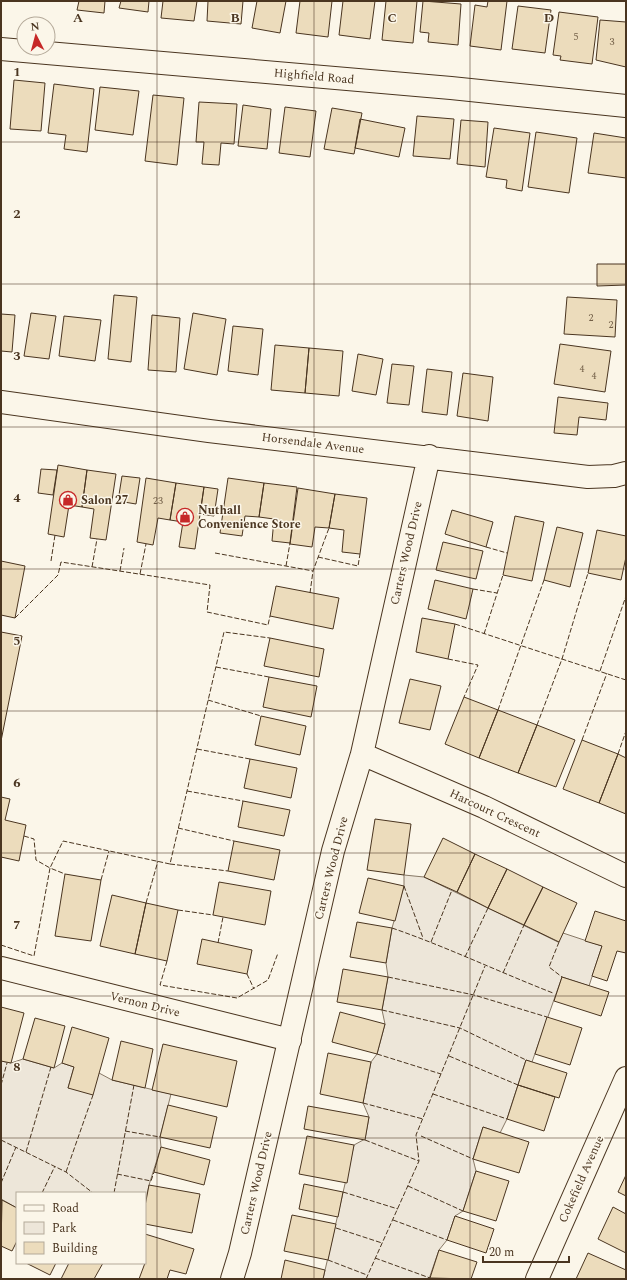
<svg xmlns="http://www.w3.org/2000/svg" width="627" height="1280" font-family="Spectral,serif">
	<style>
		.green { fill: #ede6d9; stroke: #887966 }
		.building { fill: #ecdcbc; stroke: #4a3520 }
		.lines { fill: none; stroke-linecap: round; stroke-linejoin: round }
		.minor-casing { stroke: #4a3520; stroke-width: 24 }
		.minor { stroke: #fbf6e9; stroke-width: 22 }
		.fence { stroke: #4a3520; stroke-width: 1; stroke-dasharray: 5 2; stroke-linecap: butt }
		.grid { fill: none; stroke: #4a3520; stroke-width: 1; stroke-opacity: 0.55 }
		.labels { text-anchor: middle; stroke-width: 3; stroke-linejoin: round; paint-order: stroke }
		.number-label { font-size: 10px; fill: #725f47 }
		.street-label { font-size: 12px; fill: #4a3520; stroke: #fbf6e9 }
		.poi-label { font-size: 12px; font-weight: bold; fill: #4a3520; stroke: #fbf6e9; text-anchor: start }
		.grid-label { font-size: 13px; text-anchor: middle; font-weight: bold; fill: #4a3520; stroke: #fbf6e9; stroke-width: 3; stroke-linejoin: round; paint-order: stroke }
	</style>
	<rect width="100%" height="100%" fill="#fbf6e9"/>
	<!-- green -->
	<path class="green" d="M404 875 424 877 558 942 563 933 602 946 589 986 562 977 532 1062 526 1060 507 1119 500 1133 483 1127 473 1159 476 1171 463 1211 455 1216 447 1240 439 1250 429 1279H323L354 1145 365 1139 369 1117 363 1103 371 1062 377 1054 385 1024 382 1010 388 977 386 963 392 928 404 886Z
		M23 1059 54 1068 62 1063 74 1067 68 1088 99 1073 112 1080 171 1094 160 1137 161 1147 149 1185 145 1206V1193H17V1208L1 1199V1061L11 1063Z"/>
	<!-- building -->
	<path class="building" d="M79 1H105L104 13 77 10Z
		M121 1H149L148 12 119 8Z
		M163 1H197L194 21 161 18Z
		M208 1H243L241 24 207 21Z
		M257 1H286L280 33 252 28Z
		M300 1H332L328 37 296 33Z
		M343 1H375L370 39 339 35Z
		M386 1H417L413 43 382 40Z
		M423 1 461 4 458 45 428 42 429 33 420 32Z
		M488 1H507L501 50 470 46 475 5 487 7Z
		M518 6 551 10 545 53 512 49Z
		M559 12 598 17 592 64 560 60 561 56 553 55Z
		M600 20 626 22V67L596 60Z
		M14 80 45 83 41 131 10 129Z
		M54 84 94 89 87 152 64 149 66 135 48 133Z
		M100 87 139 91 133 135 95 130Z
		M153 95 184 98 177 165 145 161Z
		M199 102 237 104 234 144 221 143 219 165 202 164 204 142H196Z
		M243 105 271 109 267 149 238 146Z
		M285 107 316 111 310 157 279 153Z
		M332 108 362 113 354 154 324 149Z
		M417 116 454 119 450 159 413 156Z
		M360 119 405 128 399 157 355 148Z
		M461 120 488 122 485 167 457 164Z
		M494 128 530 133 522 191 506 188 507 180 486 177Z
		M536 132 577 138 569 193 528 187Z
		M594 133 626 138V178L588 173Z
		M597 264H626V285L597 286Z
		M114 295 137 297 131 362 108 359Z
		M567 297 617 300 615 337 564 334Z
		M31 313 56 316 49 359 24 356Z
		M193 313 226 319 217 375 184 369Z
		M1 314 15 315 12 352 1 351Z
		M152 315 180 318 176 372 148 370Z
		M64 316 101 320 95 361 59 356Z
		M233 326 263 329 258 375 228 371Z
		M560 344 611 351 605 392 554 384Z
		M275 345 309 348 305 393 271 390Z
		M309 348 343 351 339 396 305 393Z
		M358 354 383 359 376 395 352 391Z
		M392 364 414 366 409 405 387 403Z
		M427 369 452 372 447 415 422 412Z
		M463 373 493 377 488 421 457 416Z
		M558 397 608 403 606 420 579 417 577 435 554 433Z
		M58 465 87 470 82 507 69 505 64 537 48 534Z
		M41 469 57 470 53 495 38 493Z
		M87 470 116 474 106 540 90 538 94 509 82 507Z
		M122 476 140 478 136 504 118 501Z
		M146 478 176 483 170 520 158 518 153 545 137 542Z
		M228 478 264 483 259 517 245 516 242 536 220 533Z
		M176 483 204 487 195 549 179 547 183 522 170 520Z
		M264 483 297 487 290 543 272 541 274 519 259 517Z
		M204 487 218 489 214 516 200 514Z
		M298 488 335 494 329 528 315 527 312 547 290 544Z
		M335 494 367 498 360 554 342 552 344 530 329 528Z
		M452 510 493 522 486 547 445 534Z
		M515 516 544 522 532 581 503 575Z
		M557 527 583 533 570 587 544 580Z
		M597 530 626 536V557L621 580 588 573Z
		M443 542 483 551 476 579 436 570Z
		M1 561 25 566 15 618 1 615Z
		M435 580 473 589 466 619 428 609Z
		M276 586 339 598 333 629 270 616Z
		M422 618 455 624 448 659 416 652Z
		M1 632 22 636 1 741Z
		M270 638 324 649 319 677 264 666Z
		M269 677 317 686 311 717 263 707Z
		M410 679 441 686 430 730 399 723Z
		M464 697 498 710 479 758 445 744Z
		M498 710 537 725 518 773 479 758Z
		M261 716 306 726 300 755 255 745Z
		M537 725 575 740 556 787 518 773Z
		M582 740 618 754 599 803 563 789Z
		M618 754 626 758V814L599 803Z
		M250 759 297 768 291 798 244 788Z
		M1 797 10 799 5 820 26 825 19 861 1 857Z
		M243 801 290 810 284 836 238 827Z
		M375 819 411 824 404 875 367 870Z
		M443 838 475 854 457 892 424 877Z
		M234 841 280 850 274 880 228 871Z
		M475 854 507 869 488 908 457 892Z
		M507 869 543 887 524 925 488 908Z
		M65 874 101 880 91 941 55 936Z
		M368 878 404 886 395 921 359 913Z
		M219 882 271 891 265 925 213 915Z
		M543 887 577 903 559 942 524 925Z
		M112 895 146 903 135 954 100 946Z
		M146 903 178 910 167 961 135 954Z
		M595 911 626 921V953L617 951 607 981 592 976 602 946 585 941Z
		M357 922 392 928 386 963 350 957Z
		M202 939 252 950 247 974 197 964Z
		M343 969 388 977 382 1010 337 1002Z
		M562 977 609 992 601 1016 554 1001Z
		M1 1007 24 1013 11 1063 1 1061Z
		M340 1012 385 1024 377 1054 332 1042Z
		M547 1017 582 1028 570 1065 535 1054Z
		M35 1018 65 1026 54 1068 23 1059Z
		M72 1027 109 1038 93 1095 68 1088 74 1067 62 1063Z
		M121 1041 153 1049 145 1088 112 1080Z
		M163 1044 237 1061 227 1107 152 1090Z
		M328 1053 371 1062 363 1103 320 1094Z
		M526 1060 567 1073 559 1098 518 1085Z
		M518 1085 555 1097 544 1131 507 1119Z
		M168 1105 217 1117 210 1148 160 1137Z
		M308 1106 369 1117 365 1140 304 1129Z
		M483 1127 529 1142 519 1173 473 1159Z
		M307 1136 354 1145 347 1183 299 1174Z
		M161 1147 210 1160 204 1185 154 1172Z
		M476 1171 509 1181 496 1221 463 1211Z
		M626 1175V1196L618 1192Z
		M304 1184 343 1192 338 1217 299 1209Z
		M149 1185 200 1194 192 1233 145 1224V1206Z
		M2 1200 17 1208V1241L12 1251 1 1246Z
		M613 1207 626 1214V1253L598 1239Z
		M292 1215 336 1224 328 1260 284 1251Z
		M455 1216 494 1229 486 1253 447 1240Z
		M145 1234 194 1249 186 1274 170 1270 167 1279H139L145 1263Z
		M439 1250 477 1262 471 1279 430 1278Z
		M588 1253 626 1270V1279H576Z
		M285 1260 325 1270 323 1279H281Z
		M26 1263H56L50 1275Z
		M69 1263H103L94 1279H61Z"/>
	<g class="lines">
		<!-- minor casing -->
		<g class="minor-casing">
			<path id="minor" d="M1 49 451 88 626 106
				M1 402 209 431 588 477 614 476 626 473
				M362 754 484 807 626 876
				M1 968 290 1040
				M232 1279 240 1253 333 851 362 754 429 456
				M537 1279 626 1078"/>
		</g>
		<!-- minor -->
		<use href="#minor" class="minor"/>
		<!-- fence -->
		<path class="fence" d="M486 547 507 553
			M215 553 313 571 329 528
			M318 557 358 566 360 554
			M51 561 55 535
			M286 566 290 543
			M92 567 97 539
			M120 571 124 548
			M140 574 146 544
			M473 589 497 593
			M310 593 313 571
			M15 618 58 575 61 562 210 585 207 612 268 625 270 616
			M455 624 626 680
			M484 634 503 575
			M448 659 478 665 464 697
			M216 667 269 677
			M600 671 626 596
			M208 700 261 716
			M498 710 544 580
			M537 725 562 659 588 573
			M582 740 607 673
			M197 749 250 759
			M618 754 626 731
			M187 791 243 801
			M178 828 234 841
			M24 836 34 839 36 860 50 868 63 841 170 864 224 632 270 638
			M170 864 228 871
			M101 880 109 851
			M404 886 423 938
			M146 903 158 861
			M178 910 213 915
			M392 928C447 947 499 972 553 993
			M431 942 452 890
			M559 942 549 967 562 977
			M218 943 223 917
			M1 945 34 956 50 868 65 874
			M465 957 488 908
			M167 961 160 985 237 998 268 980 278 953
			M503 973 524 925
			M247 974 254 989
			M388 977 474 995 547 1017
			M382 1010 460 1028 526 1060
			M377 1054 441 1074
			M449 1056 518 1085
			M1 1085 7 1063
			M433 1094 507 1119
			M363 1103 423 1119
			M125 1131 160 1137
			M421 1136 473 1159
			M1 1140 66 1172 93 1193
			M365 1140 419 1161
			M26 1152 51 1067
			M66 1172 93 1095
			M117 1174 151 1181 154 1172
			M1 1183 16 1147
			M408 1186 463 1211
			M343 1192 398 1209
			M42 1193 55 1166
			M114 1193 134 1085
			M393 1220 447 1240
			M336 1228 382 1243
			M375 1258 430 1278
			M328 1260 367 1275
			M366 1279 419 1161 416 1135 485 966"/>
	</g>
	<!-- grid -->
	<path class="grid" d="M157 1V1279M314 1V1279M470 1V1279M1 142H626M1 284H626M1 427H626M1 569H626M1 711H626M1 853H626M1 996H626M1 1138H626"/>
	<!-- icons -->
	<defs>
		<g id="shop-ring" transform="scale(0.9)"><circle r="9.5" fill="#fbf6e9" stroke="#c62828" stroke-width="1.5"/><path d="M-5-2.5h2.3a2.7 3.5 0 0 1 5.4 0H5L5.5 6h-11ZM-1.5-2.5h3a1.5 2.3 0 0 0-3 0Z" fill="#c62828"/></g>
	</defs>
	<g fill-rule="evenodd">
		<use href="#shop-ring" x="68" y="500"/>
		<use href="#shop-ring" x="185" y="517"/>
	</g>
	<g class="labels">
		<!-- number labels -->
		<g class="number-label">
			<text x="576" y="40">5</text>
			<text x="612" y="45">3</text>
			<text x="591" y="321">2</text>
			<text x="611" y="328">2</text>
			<text x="582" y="372">4</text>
			<text x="594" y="379">4</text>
			<text x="158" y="504">23</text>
		</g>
		<!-- street labels -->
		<g class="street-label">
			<text transform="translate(314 76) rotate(5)" y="4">Highfield Road</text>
			<text transform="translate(313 443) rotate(7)" y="4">Horsendale Avenue</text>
			<text transform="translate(406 553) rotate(-77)" y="4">Carters Wood Drive</text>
			<text transform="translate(495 813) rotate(25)" y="4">Harcourt Crescent</text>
			<text transform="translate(331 868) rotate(-76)" y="4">Carters Wood Drive</text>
			<text transform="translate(145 1004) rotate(14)" y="4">Vernon Drive</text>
			<text transform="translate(581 1179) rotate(-66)" y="4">Cokefield Avenue</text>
			<text transform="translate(256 1183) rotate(-77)" y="4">Carters Wood Drive</text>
		</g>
		<!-- poi labels -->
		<g class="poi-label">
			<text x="81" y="504">Salon 27</text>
			<text x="198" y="514">Nuthall<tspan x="198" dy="14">Convenience Store</tspan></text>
		</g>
	</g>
	<g class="grid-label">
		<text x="78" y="22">A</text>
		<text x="235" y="22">B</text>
		<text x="392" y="22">C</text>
		<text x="549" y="22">D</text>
		<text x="17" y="76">1</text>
		<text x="17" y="218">2</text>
		<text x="17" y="360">3</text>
		<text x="17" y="502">4</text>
		<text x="17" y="645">5</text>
		<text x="17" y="787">6</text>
		<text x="17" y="929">7</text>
		<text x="17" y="1071">8</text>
	</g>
	<!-- border -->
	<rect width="627" height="1280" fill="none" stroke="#4a3520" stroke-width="4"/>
	<!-- legend -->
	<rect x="16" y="1192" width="130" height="72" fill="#fbf6e9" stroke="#b4a999"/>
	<rect x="24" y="1205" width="20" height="6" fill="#fbf6e9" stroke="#b4a999"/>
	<text x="52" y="1212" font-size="12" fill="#4a3520">Road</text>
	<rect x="24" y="1222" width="20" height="12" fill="#ede6d9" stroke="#b4a999"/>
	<text x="52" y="1232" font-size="12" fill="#4a3520">Park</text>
	<rect x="24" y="1242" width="20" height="12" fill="#ecdcbc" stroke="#b4a999"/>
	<text x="52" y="1252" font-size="12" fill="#4a3520">Building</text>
	<!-- north arrow -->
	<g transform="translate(36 36) rotate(354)"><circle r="19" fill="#fbf6e9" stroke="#b4a999"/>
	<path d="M0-3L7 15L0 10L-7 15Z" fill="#c62828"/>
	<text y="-6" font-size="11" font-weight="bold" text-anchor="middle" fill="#4a3520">N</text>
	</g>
	<!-- scale -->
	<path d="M483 1256v6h86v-6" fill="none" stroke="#4a3520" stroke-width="2"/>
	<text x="489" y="1256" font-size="12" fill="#4a3520" stroke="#fbf6e9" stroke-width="3" paint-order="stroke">20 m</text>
</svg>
